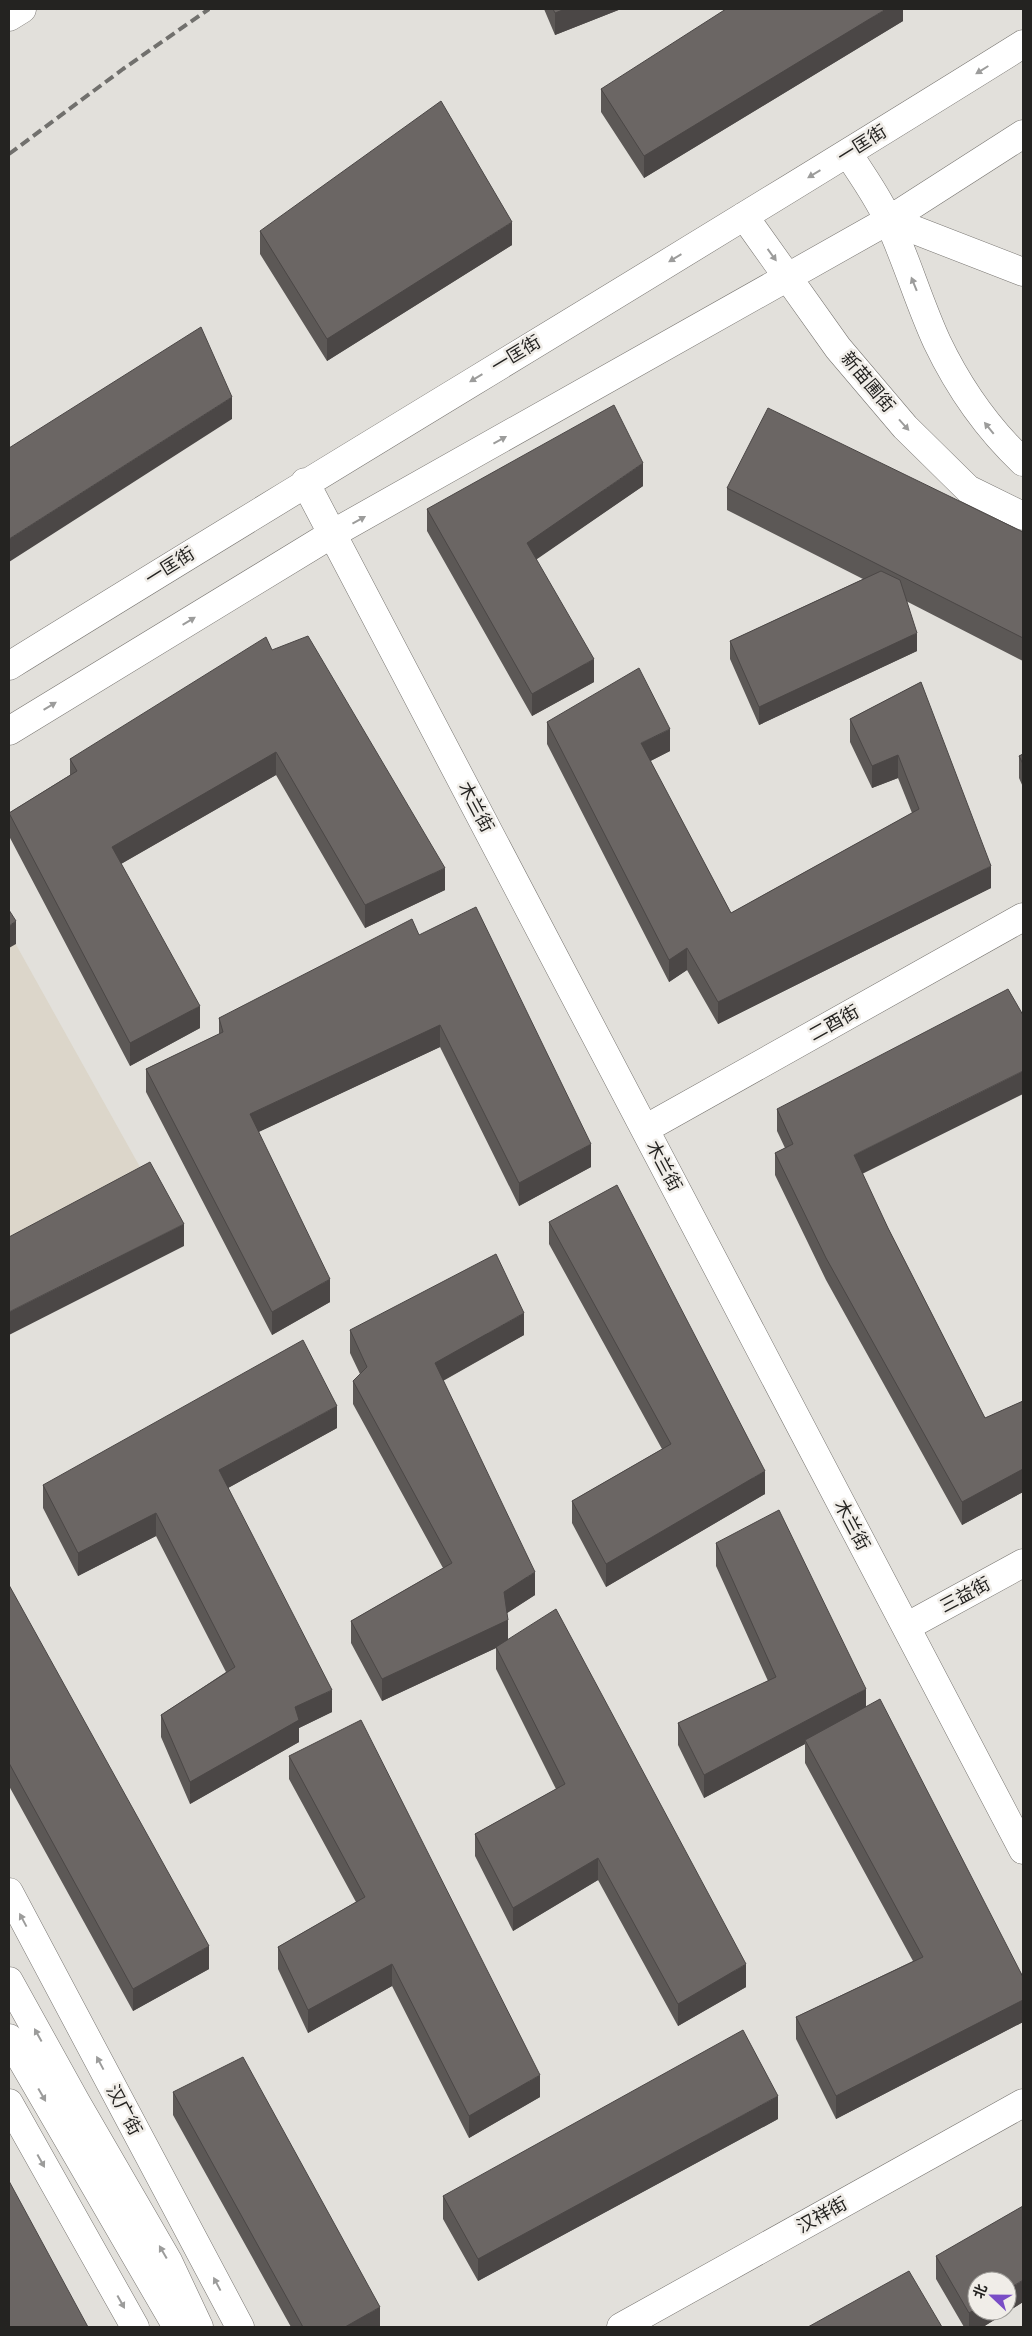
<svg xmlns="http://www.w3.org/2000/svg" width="1032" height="2336" font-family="'Open Sans','Noto Sans SC',sans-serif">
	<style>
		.built { fill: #dcd6ca }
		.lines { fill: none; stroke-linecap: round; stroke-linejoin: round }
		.street-casing { stroke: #787571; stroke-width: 29 }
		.secondary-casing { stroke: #787571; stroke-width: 29 }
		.street { stroke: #fff; stroke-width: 28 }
		.secondary { stroke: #fff; stroke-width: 28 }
		.rail { stroke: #71706d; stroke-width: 4; stroke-dasharray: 10 5; stroke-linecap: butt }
		.wall { fill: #5c5856 }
		.shaded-wall { fill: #4b4746 }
		.building { fill: #6b6664; stroke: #4b4746 }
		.oneway { fill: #9c9c9b }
		.labels { text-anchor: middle; stroke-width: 5; stroke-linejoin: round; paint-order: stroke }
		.street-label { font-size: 18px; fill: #242321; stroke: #f0ede8 }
	</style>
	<rect width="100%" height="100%" fill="#e2e0db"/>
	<!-- built -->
	<path class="built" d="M9 932 150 1185 9 1259Z"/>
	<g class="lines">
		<!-- street casing -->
		<g class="street-casing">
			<path id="street" d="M889 220 1023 272"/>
		</g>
		<!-- secondary casing -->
		<g class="secondary-casing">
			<path id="secondary" d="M9 17 22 9
				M848 153C862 176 879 198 889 222 907 261 919 303 937 342 959 388 987 428 1023 462
				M744 216 838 348 905 427 968 489 1023 516
				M305 482 1023 1850
				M9 666C346 457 687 254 1023 44
				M9 731 332 534 889 220 1023 134
				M645 1129 1023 917
				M906 1627 1023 1563
				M9 1892 240 2327
				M9 1981 76 2102 168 2261 199 2327
				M9 2038 177 2327
				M9 2103 135 2327
				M621 2327 1023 2103"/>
		</g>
		<!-- street -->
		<use href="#street" class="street"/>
		<!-- secondary -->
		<use href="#secondary" class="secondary"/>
		<!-- rail -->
		<path class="rail" d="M9 154 123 69 209 9"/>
	</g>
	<!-- wall -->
	<path class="wall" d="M544 9H621L555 35Z
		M903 9V21L644 178 601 112V89Z
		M260 231 512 245 327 361 260 254Z
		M643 486 536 559 594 682 532 716 427 531V509Z
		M727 488 1023 532V661L906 601 917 651 759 725 730 659V641L863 579 727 510Z
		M272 650 445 890 365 928 276 775 121 864 200 1028 130 1066 9 836V813L70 775V759Z
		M921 682 991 888 718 1024 687 970 669 982 547 744V722L670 751 650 761 731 913 912 813 898 778 872 788 850 742V719Z
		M1023 754V787L1019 778V756Z
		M419 935 591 1167 519 1206 440 1047 258 1132 330 1302 272 1335 146 1092V1069L219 1034V1018Z
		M777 1109 862 1174 888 1228 985 1418 1023 1401V1492L962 1525 826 1280 775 1175V1153L785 1148 777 1131Z
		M549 1222 765 1494 606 1587 572 1523V1501L662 1449 549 1244Z
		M350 1330 524 1335 443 1381 535 1595 507 1613 508 1639 746 1987 678 2026 598 1880 513 1931 475 1856V1834L556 1789 496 1669V1648L382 1701 351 1643V1621L443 1568 353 1404V1381L360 1374 350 1353Z
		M337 1428 228 1488 332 1712 299 1728V1742L190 1804 161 1737V1715L226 1672 156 1536 78 1576 43 1508V1485Z
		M716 1543 866 1707 1023 1977V2022L836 2119 796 2039V2017L913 1961 805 1763V1744L704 1798 678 1745V1723L768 1681 716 1566Z
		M9 1585 209 1969 133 2011 9 1786Z
		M289 1756 540 2097 469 2138 392 1986 308 2033 278 1969V1947L356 1902 289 1779Z
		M173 2092 380 2327H291L173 2115Z
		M778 2119 478 2281 443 2219V2196Z
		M936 2256 1023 2302 983 2327H964L936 2279Z"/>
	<!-- shaded-wall -->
	<path class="shaded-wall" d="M565 9H621L555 35V13Z
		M886 9H903V21L644 178V156Z
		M512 222V245L327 361V339Z
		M232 397V419L9 562V539Z
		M643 463V486L527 566V543Z
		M917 633V651L759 725V707Z
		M594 659V682L532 716V694Z
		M670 729V751L641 766V743Z
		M276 752V775L112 869V847Z
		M898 755V778L872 788V766Z
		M991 866V888L718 1024V1002Z
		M445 868V890L365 928V905Z
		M16 921V944L9 948V926Z
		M687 948V970L669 982V960Z
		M200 1006V1028L130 1066V1043Z
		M440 1025V1047L250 1136V1114Z
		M1023 1071V1094L854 1178V1155Z
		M591 1144V1167L519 1206V1183Z
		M184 1224V1246L9 1335V1312Z
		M330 1279V1302L272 1335V1312Z
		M524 1313V1335L435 1385V1363Z
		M337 1406V1428L219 1493V1470Z
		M1023 1469V1492L962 1525V1502Z
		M765 1471V1494L606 1587V1564Z
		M156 1513V1536L78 1576V1553Z
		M535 1572V1595L504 1615V1592Z
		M508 1620V1643L496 1647V1648L382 1701V1679Z
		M866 1689V1711L805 1740V1744L704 1798V1775Z
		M332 1690V1712L299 1728V1742L190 1804V1782L295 1707Z
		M598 1858V1880L513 1931V1908Z
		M209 1946V1969L133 2011V1989Z
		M392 1964V1986L308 2033V2010Z
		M746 1964V1987L678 2026V2004Z
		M1023 2000V2022L836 2119V2096Z
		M540 2075V2097L469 2138V2116Z
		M778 2096V2119L478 2281V2259Z
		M1023 2280V2302L983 2327H969V2313L977 2308V2311H1007V2290Z
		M380 2307V2327H345Z"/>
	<!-- building -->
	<path class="building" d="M553 9H565L555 13Z
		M726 9H886L644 156 601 89Z
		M441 101 512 222 327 339 260 231Z
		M201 327 232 397 9 539V448Z
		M614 405 643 463 527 543 594 659 532 694 427 509Z
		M768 408 1023 532V638L727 488Z
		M881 571 900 580 917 633 759 707 730 641Z
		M308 636 445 868 365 905 276 752 112 847 200 1006 130 1043 9 813 77 771 70 759 266 637 272 650Z
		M639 668 670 729 641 743 731 913 919 809 898 755 872 766 850 719 921 682 991 866 718 1002 687 948 669 960 547 722Z
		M1023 754V764L1019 756Z
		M476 907 591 1144 519 1183 440 1025 250 1114 330 1279 272 1312 146 1069 223 1032 219 1018 412 919 419 935Z
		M9 910 16 921 9 926Z
		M1008 989 1023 1015V1071L854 1155 888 1228 985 1418 1023 1401V1469L962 1502 826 1258 775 1153 793 1144 777 1109Z
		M150 1162 184 1224 9 1312V1237Z
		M617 1185 765 1471 606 1564 572 1501 671 1444 549 1222Z
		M496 1254 524 1313 435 1363 535 1572 504 1592 508 1620 382 1679 351 1621 452 1563 353 1381 367 1367 350 1330Z
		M303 1340 337 1406 219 1470 332 1690 295 1707 299 1720 190 1782 161 1715 235 1667 156 1513 78 1553 43 1485Z
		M779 1510 866 1689 704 1775 678 1723 776 1677 716 1543Z
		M9 1585 209 1946 133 1989 9 1763Z
		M556 1609 746 1964 678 2004 598 1858 513 1908 475 1834 565 1784 496 1647Z
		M880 1699 1023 1977V2000L836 2096 796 2017 923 1957 805 1740Z
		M361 1720 540 2075 469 2116 392 1964 308 2010 278 1947 365 1897 289 1756Z
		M743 2030 778 2096 478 2259 443 2196Z
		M243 2057 380 2307 345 2327H303L173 2092Z
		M9 2181 88 2327H9Z
		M1023 2206V2280L1007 2290V2281H977V2308L969 2313 936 2256Z
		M909 2271 942 2327H808Z"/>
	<!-- one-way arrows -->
	<defs><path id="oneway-solid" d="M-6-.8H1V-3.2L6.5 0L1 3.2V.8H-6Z" transform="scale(1.25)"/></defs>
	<g class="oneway">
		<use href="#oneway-solid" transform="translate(982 70) rotate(148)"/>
		<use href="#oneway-solid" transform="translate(814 174) rotate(149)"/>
		<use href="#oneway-solid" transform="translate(772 255) rotate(54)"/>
		<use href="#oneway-solid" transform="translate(675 258) rotate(149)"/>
		<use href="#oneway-solid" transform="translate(914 284) rotate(-112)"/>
		<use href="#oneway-solid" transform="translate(476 378) rotate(149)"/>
		<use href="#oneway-solid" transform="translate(904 425) rotate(48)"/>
		<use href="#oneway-solid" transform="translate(989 428) rotate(-129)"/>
		<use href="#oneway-solid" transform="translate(500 440) rotate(-29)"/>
		<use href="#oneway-solid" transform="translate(359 520) rotate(-29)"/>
		<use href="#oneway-solid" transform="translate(189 621) rotate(-31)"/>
		<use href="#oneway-solid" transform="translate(50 706) rotate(-31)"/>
		<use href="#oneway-solid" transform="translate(23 1920) rotate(-118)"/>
		<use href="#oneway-solid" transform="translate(38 2035) rotate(-119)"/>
		<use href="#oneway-solid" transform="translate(100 2063) rotate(-118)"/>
		<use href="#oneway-solid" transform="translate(42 2095) rotate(60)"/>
		<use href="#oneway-solid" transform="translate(41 2161) rotate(61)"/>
		<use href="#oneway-solid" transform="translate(163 2252) rotate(-120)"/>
		<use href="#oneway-solid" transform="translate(217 2284) rotate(-118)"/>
		<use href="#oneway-solid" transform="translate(121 2302) rotate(61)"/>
	</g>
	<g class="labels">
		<!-- street labels -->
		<g class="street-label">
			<text transform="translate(862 144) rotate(-32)" y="6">一匡街</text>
			<text transform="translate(516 354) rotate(-31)" y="6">一匡街</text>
			<text transform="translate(868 382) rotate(50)" y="6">新苗圃街</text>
			<text transform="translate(170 566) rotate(-32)" y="6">一匡街</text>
			<text transform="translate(476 807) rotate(62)" y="6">木兰街</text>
			<text transform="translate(834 1023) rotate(-29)" y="6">二酉街</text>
			<text transform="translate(664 1166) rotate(62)" y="6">木兰街</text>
			<text transform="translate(852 1525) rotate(62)" y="6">木兰街</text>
			<text transform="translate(965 1595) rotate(-28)" y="6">三益街</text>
			<text transform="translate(124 2110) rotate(62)" y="6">汉广街</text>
			<text transform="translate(822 2215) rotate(-29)" y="6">汉祥街</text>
		</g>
	</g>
	<!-- border -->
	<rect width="1032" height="2336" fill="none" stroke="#242321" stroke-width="20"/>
	<!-- north arrow -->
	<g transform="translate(992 2296) rotate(292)"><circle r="24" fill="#f0ede8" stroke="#9e9c98"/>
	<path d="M0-4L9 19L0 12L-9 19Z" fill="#794dc6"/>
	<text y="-8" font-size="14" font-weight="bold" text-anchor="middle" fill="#242321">北</text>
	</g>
</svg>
